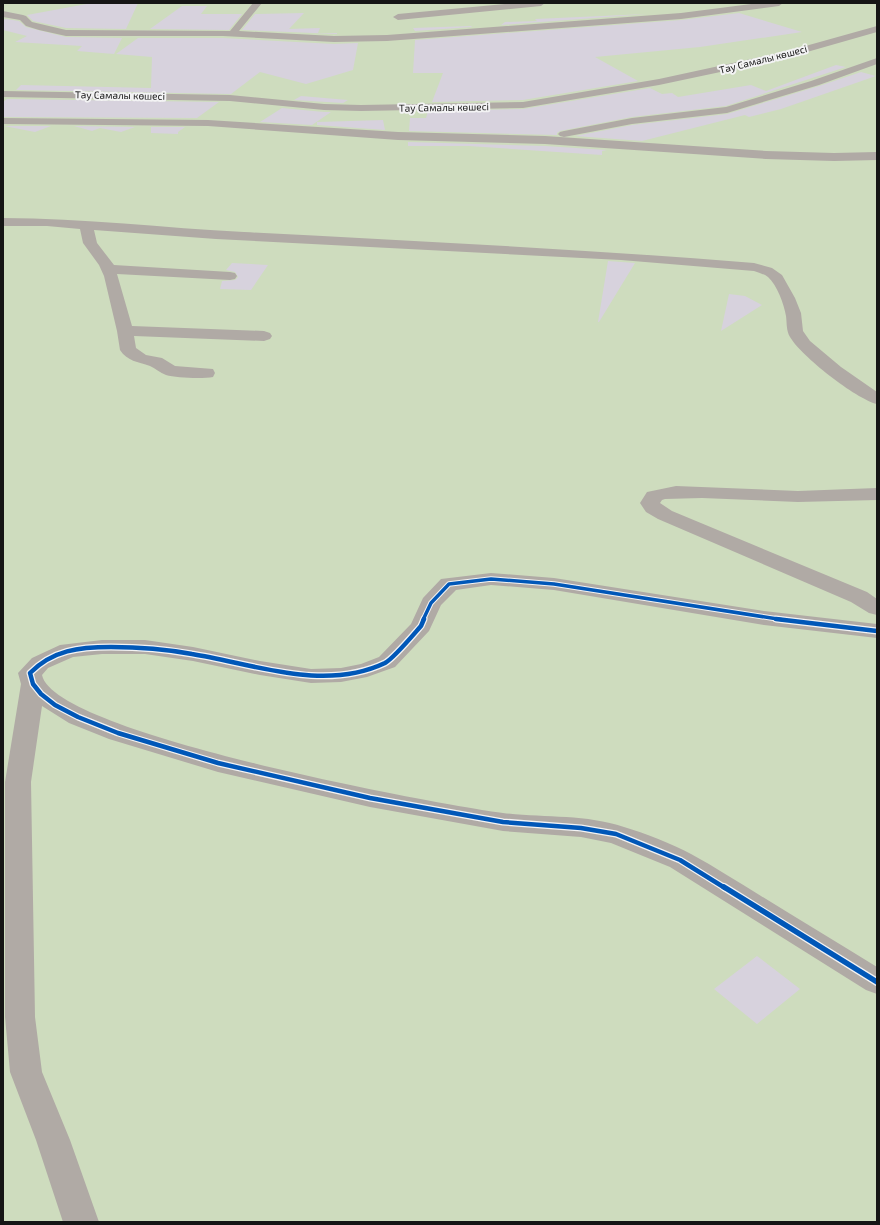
<svg xmlns="http://www.w3.org/2000/svg" width="880" height="1225" font-family="'Exo 2',sans-serif">
	<style>
		.green { fill: #cedcbe }
		.building { fill: #d7d2dd }
		.lines { fill: none; stroke-linecap: round; stroke-linejoin: round }
		.minor { fill: #b0aaa5; fill-rule: evenodd }
		.cycleway-far2-casing { stroke: #f3f3f4; stroke-width: 5.5 }
		.cycleway-far1-casing { stroke: #f3f3f4; stroke-width: 7 }
		.cycleway-casing { stroke: #f3f3f4; stroke-width: 8 }
		.cycleway-far2 { stroke: #0057b8; stroke-width: 3.5 }
		.cycleway-far1 { stroke: #0057b8; stroke-width: 4.5 }
		.cycleway { stroke: #0057b8; stroke-width: 5.5 }
		.labels { text-anchor: middle; stroke-width: 4; stroke-linejoin: round; paint-order: stroke }
		.far-street-label { font-size: 10px; fill: #151515; stroke: #f3f3f4 }
	</style>
	<rect width="100%" height="100%" fill="#e6e6e7"/>
	<!-- green -->
	<path class="green" d="M3 3H877V1222H3Z"/>
	<!-- building -->
	<path class="building" d="M92 3H138L126 29 66 28 33 21 27 15Z
		M182 6H207L201 14H242L229 30 150 29Z
		M304 13 289 29 320 28 318 33H337V34L242 30 255 14H257Z
		M739 13 802 32 700 47 595 57 638 81 523 100 432 102 443 73H413L415 40 681 20Z
		M646 14H647L501 25 505 22 537 21 535 19Z
		M6 19 19 21 26 27 66 37 122 38 114 54 77 51 82 46 15 42 27 36 3 30V20Z
		M471 26 472 27 415 31 413 28Z
		M138 38H223L334 44 358 43 353 70 306 84 260 72 231 94 16 90 21 85 151 88 152 57 116 54Z
		M836 65 846 67 726 106 632 117 560 131 557 133V135L409 131 410 118H426L428 111 523 109 650 88 662 94 672 93 678 97 751 85 766 91Z
		M861 72 876 76 781 109 749 117 745 115 642 141 575 136 632 125 727 114 819 86Z
		M301 96 348 100 343 103 294 100Z
		M7 99 219 102 197 118 3 117V102Z
		M282 108 324 112H331L312 125 260 122Z
		M383 120 385 130 317 125V122Z
		M4 126H51L35 132Z
		M74 126 135 127 121 132 100 128 92 131Z
		M151 127H185L178 132V134L151 133Z
		M408 142 545 146 607 150 602 151V155L469 146H408Z
		M608 261 635 263 599 322H598Z
		M232 263 268 265 251 290 220 289 222 281 235 280 238 277 235 272 226 270Z
		M729 294 745 296 762 305 721 331Z
		M757 956 800 989 757 1024 714 989Z"/>
	<g class="lines">
		<!-- minor -->
		<path class="minor" d="M253 3H262L239 31 334 36 387 35 681 13 759 3H783L779 6 681 19 387 41 334 42 223 36H66L39 30 26 26 20 20 3 17V11L23 15 26 16 32 22 66 30 230 31Z
			M514 3H545L541 6 398 20 393 17 398 14Z
			M877 26V32L786 58 659 85 523 108 361 111 324 110 230 101 3 97V91L230 95 324 104 361 105 523 102 659 79 784 52Z
			M877 58V64L819 85 727 113 632 124 564 137 560 136 558 134 560 132 564 131 632 118 726 107 811 81Z
			M3 118 208 120 398 132 545 136 766 151 834 153 877 152V160L834 161 766 159 545 144 398 140 208 126 3 124Z
			M3 218C84 218 164 228 244 232 414 241 584 249 754 263L772 268 782 275 795 298 801 313 803 331 810 341 841 367 877 392V404C856 399 801 356 790 337 786 330 787 323 786 316 784 304 777 285 768 277 764 274 759 273 754 271L621 260 216 239 94 230 97 243 114 265 230 272 235 273 237 276 235 279 230 280 117 274 132 326 264 331 270 333 272 336 270 339 264 341 134 336 136 348 146 355 162 358 175 366 213 369 215 373 213 377C203 379 176 378 166 375 160 373 155 368 150 366 138 362 127 361 120 350L117 331 104 276 99 265 83 243 80 229 47 226H3Z
			M676 486 798 491 877 488V500L798 502 702 498 665 499 662 500 660 503 672 511 867 592 877 599V615L869 613 851 602 658 519 646 512 640 503 647 492Z
			M491 573 554 578 764 611 877 624V638L764 625 554 590 491 585 456 590 441 605 429 631 395 667 367 677 341 682 311 683 260 675 193 661 145 654H102L73 657 48 668 42 675C54 734 437 804 503 813 543 818 585 814 624 827 644 833 673 844 691 854 715 867 738 882 761 896 800 920 838 943 877 967V994L866 990 670 867 611 843 581 837 503 831 370 807 218 772 109 739 69 723 42 706 31 782 35 1017 42 1072 70 1140 99 1222H63L36 1140 10 1072 5 1017V782L21 684 18 673 32 658 60 645 102 640H145L193 647 260 661 311 669 341 668 361 664 379 657 411 624 423 598 441 579Z"/>
		<!-- cycleway-far2 casing -->
		<g class="cycleway-far2-casing">
			<path id="cycleway-far2" d="M423 620 431 603 449 584 491 579 554 584 784 620"/>
		</g>
		<!-- cycleway-far1 casing -->
		<g class="cycleway-far1-casing">
			<path id="cycleway-far1" d="M424 619 421 626C413 635 394 658 385 663 324 692 254 664 192 654 165 649 138 647 111 647 79 647 53 650 30 673L33 684 41 694 55 705 78 717 118 733 218 763 370 798 503 822 581 828 616 834 680 860 725 888
				M776 619 877 631"/>
		</g>
		<!-- cycleway casing -->
		<g class="cycleway-casing">
			<path id="cycleway" d="M724 887 877 982"/>
		</g>
		<!-- cycleway-far2 -->
		<use href="#cycleway-far2" class="cycleway-far2"/>
		<!-- cycleway-far1 -->
		<use href="#cycleway-far1" class="cycleway-far1"/>
		<!-- cycleway -->
		<use href="#cycleway" class="cycleway"/>
	</g>
	<g class="labels">
		<!-- far-street labels -->
		<g class="far-street-label">
			<text transform="translate(763 59) rotate(-14)" y="4">Тау Самалы көшесі</text>
			<text transform="translate(120 95) rotate(1)" y="4">Тау Самалы көшесі</text>
			<text transform="translate(444 107) rotate(-1)" y="4">Тау Самалы көшесі</text>
		</g>
	</g>
	<!-- border -->
	<rect width="880" height="1225" fill="none" stroke="#151515" stroke-width="8"/>
</svg>
